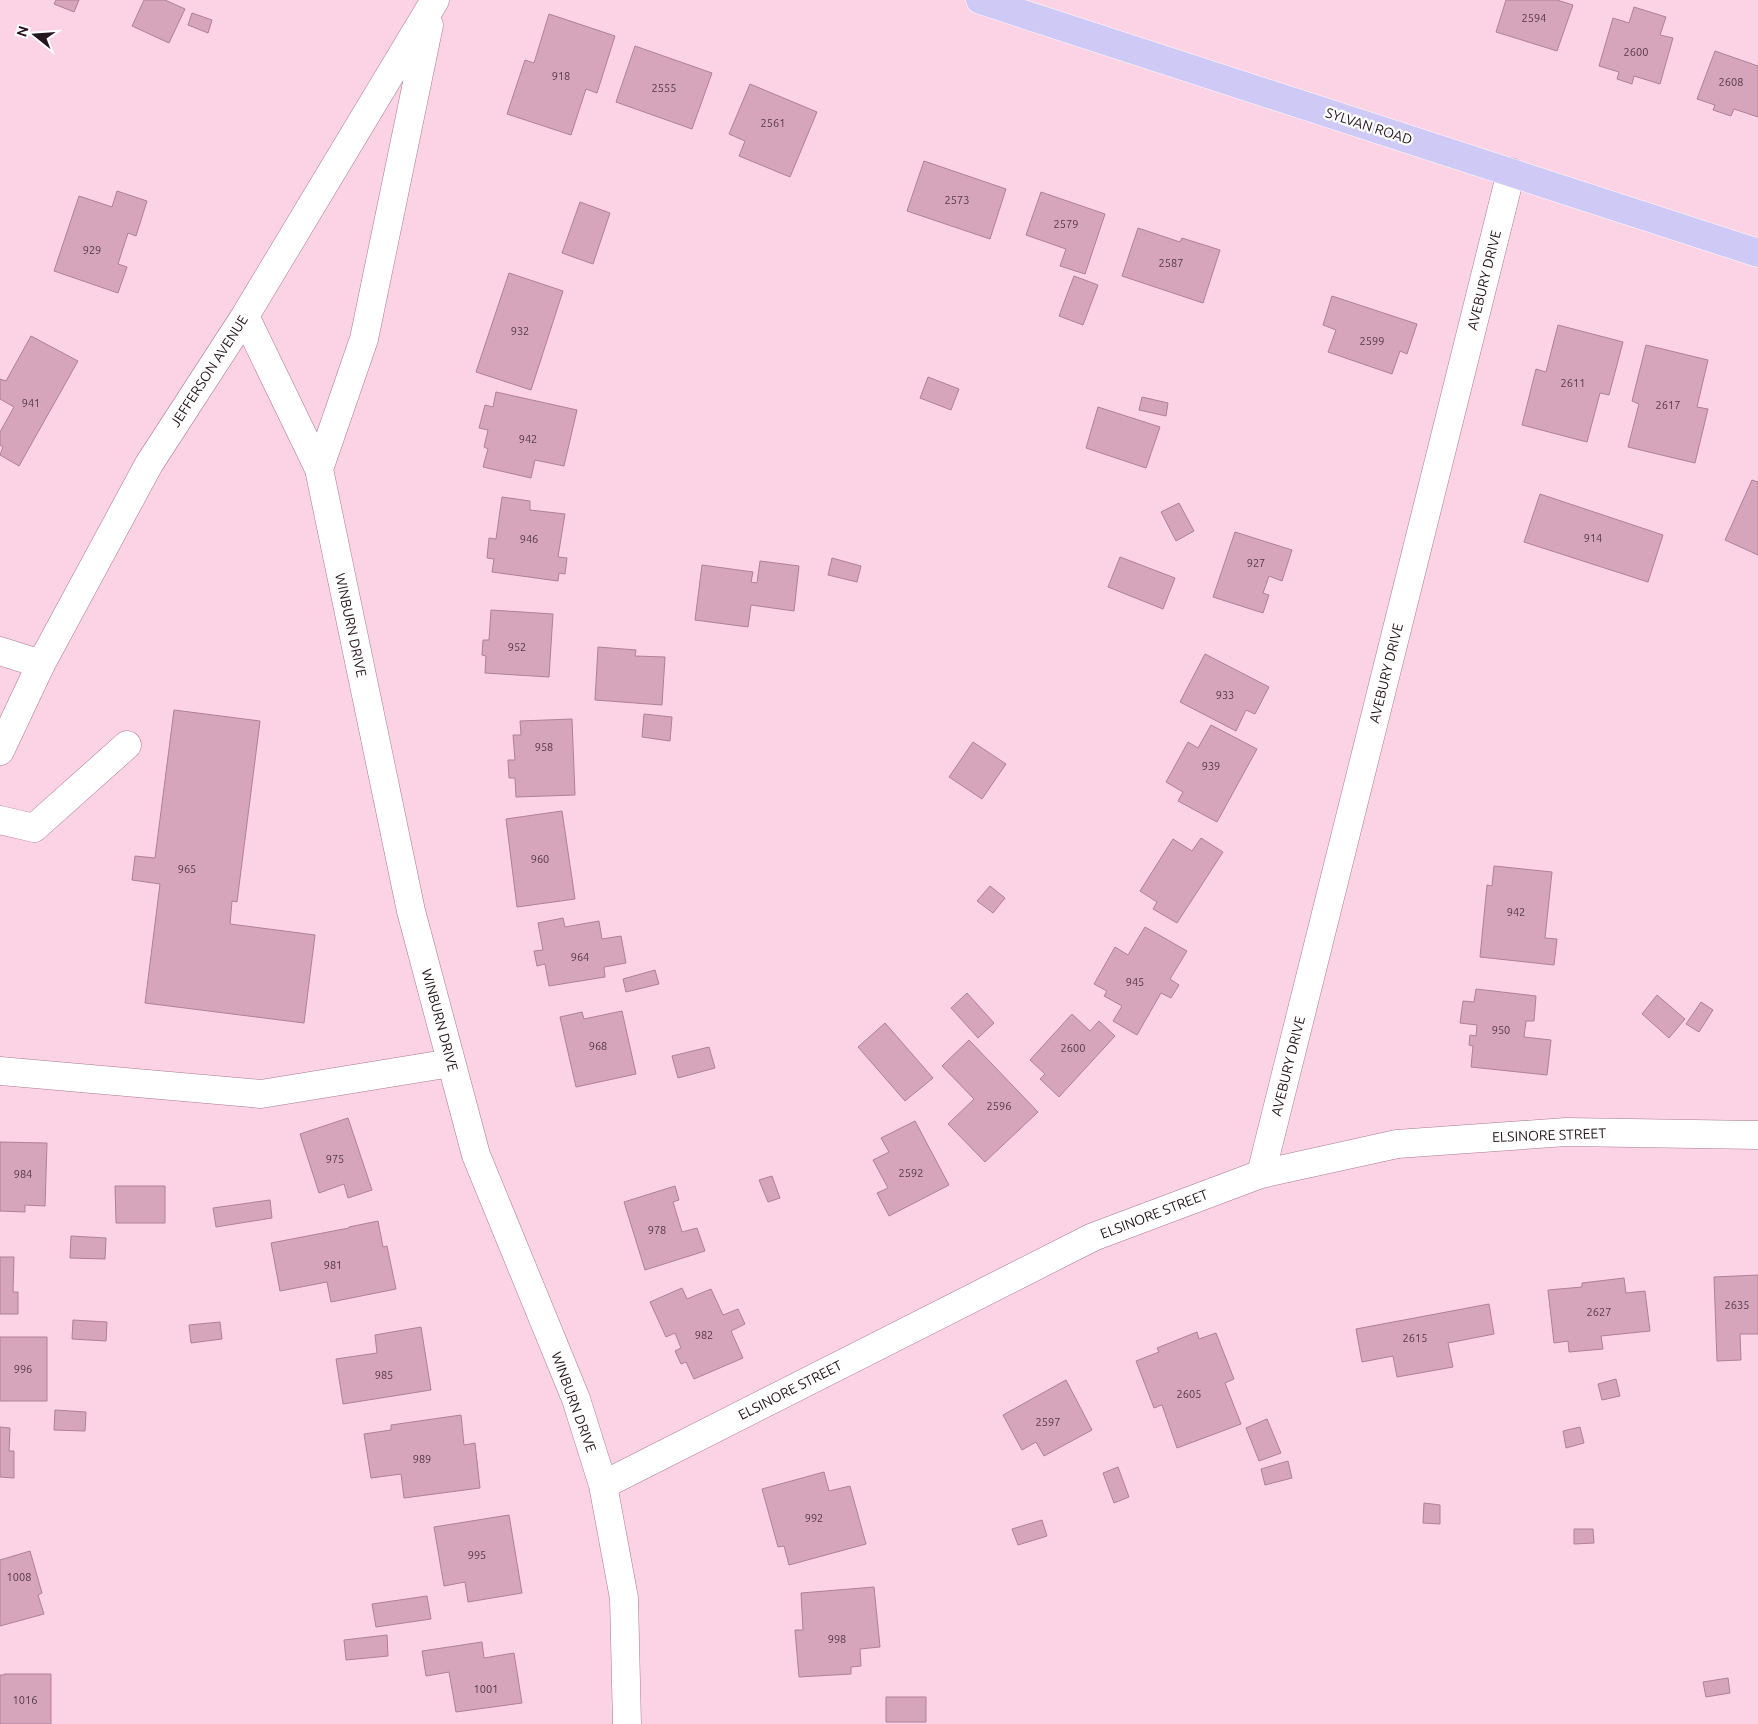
<svg xmlns="http://www.w3.org/2000/svg" width="1758" height="1724" font-family="Ubuntu,sans-serif">
	<style>
		.building { fill: #d6a5bb; stroke: #af8096 }
		.lines { fill: none; stroke-linecap: round; stroke-linejoin: round }
		.minor-casing { stroke: #aa7a90; stroke-width: 29 }
		.major-casing { stroke: #fff; stroke-width: 29 }
		.minor { stroke: #fff; stroke-width: 28 }
		.major { stroke: #cfc9f6; stroke-width: 28 }
		.labels { text-anchor: middle; stroke-width: 4.5; stroke-linejoin: round; paint-order: stroke }
		.number-label { font-size: 11px; fill: #533945 }
		.street-label { font-size: 14px; fill: #27151e; stroke: #fff }
	</style>
	<rect width="100%" height="100%" fill="#fcd2e5"/>
	<!-- building -->
	<path class="building" d="M56 0H79L74 12 54 4Z
		M144 0H165L185 9 169 43 132 26Z
		M1506 0H1557L1573 5 1557 51 1496 32Z
		M1634 7 1666 17 1660 35 1673 38 1660 84 1634 76 1632 84 1617 79 1619 72 1599 66 1613 18 1629 23Z
		M192 13 212 20 208 33 188 25Z
		M549 14 615 36 597 93 586 89 571 135 507 114 525 60 534 63Z
		M635 46 712 73 692 129 616 102Z
		M1715 51 1758 66V117L1734 109 1731 116 1713 110 1715 105 1697 99Z
		M750 84 817 112 790 177 739 156 745 141 729 134Z
		M924 161 1006 189 990 239 907 211Z
		M117 191 147 201 136 236 128 233 118 264 127 267 118 293 54 271 79 196 112 207Z
		M1041 192 1105 214 1085 274 1060 266 1066 249 1026 235Z
		M580 202 610 213 593 264 562 253Z
		M1138 228 1180 242 1182 238 1220 250 1203 303 1122 276Z
		M509 273 563 291 531 390 476 372Z
		M1074 276 1098 285 1083 325 1059 316Z
		M1332 296 1417 324 1407 354 1400 351 1392 374 1328 352 1336 330 1323 325Z
		M1558 325 1623 342 1609 395 1600 393 1587 442 1522 425 1536 369 1546 372Z
		M31 336 78 361 19 466 0 455 3 447 0 445V432L14 407 0 399V379L6 381Z
		M1646 345 1708 360 1697 407 1708 409 1695 463 1628 447 1639 404 1632 401Z
		M928 377 959 389 951 410 920 398Z
		M496 392 577 410 564 466 535 460 531 478 483 467 488 449 484 447 488 430 479 428 485 405 493 407Z
		M1142 397 1168 403 1166 416 1139 410Z
		M1098 407 1160 427 1146 468 1086 448Z
		M1752 480 1758 482V555L1725 540Z
		M1540 494 1663 535 1648 582 1524 542Z
		M502 497 530 501V510L565 514 558 557 567 558 565 574 559 573 558 581 492 572 494 559 487 558 489 538 496 539Z
		M1179 503 1194 531 1176 541 1161 512Z
		M1235 532 1292 550 1282 581 1269 576 1263 593 1269 595 1263 613 1213 597Z
		M1120 557 1175 578 1163 609 1108 587Z
		M832 558 861 566 857 582 828 575Z
		M760 561 799 566 794 611 751 605 748 627 695 620 702 565 753 572 751 582 757 583Z
		M491 610 553 614 549 677 485 673 486 656 482 655 483 640H489Z
		M598 647 636 650 635 656 665 657 662 705 595 700Z
		M1205 654 1269 687 1255 714 1246 710 1236 731 1180 702Z
		M174 710 260 721 237 902 232 901 230 924 315 935 304 1023 145 1003 160 884 132 880 135 856 155 858Z
		M644 714 672 717 670 741 642 737Z
		M572 719 575 795 516 797 515 778H509L508 760H515L513 735H521L520 721Z
		M1211 725 1257 749 1217 822 1178 801 1183 792 1166 782 1188 742 1198 748Z
		M973 742 1006 764 982 799 949 777Z
		M562 811 575 899 517 907 506 819Z
		M1201 838 1223 852 1177 923 1153 909 1157 902 1140 891 1173 839 1192 851Z
		M1494 866 1552 872 1545 938 1557 939 1554 965 1480 957 1487 885 1492 886Z
		M990 886 1005 898 993 913 977 901Z
		M563 918 565 927 599 921 602 939 621 936 626 963 604 967 605 977 549 986 545 964 537 966 534 951 543 950 538 923Z
		M1145 927 1187 951 1170 979 1179 985 1171 998 1161 993 1137 1035 1113 1021 1122 1006 1104 996 1107 991 1094 984 1115 947 1128 955Z
		M655 970 659 984 626 992 623 979Z
		M1476 989 1536 996 1534 1021H1526L1524 1037 1551 1040 1547 1075 1471 1067 1473 1046 1469 1045 1470 1035 1476 1036 1477 1025 1460 1023 1463 1001 1474 1002Z
		M967 993 994 1023 978 1038 951 1008Z
		M1657 995 1685 1019 1669 1038 1642 1014Z
		M1701 1002 1713 1010 1699 1032 1686 1024Z
		M622 1011 636 1074 576 1087 560 1017 582 1012 584 1019Z
		M1072 1014 1090 1031 1099 1021 1115 1036 1059 1097 1040 1079 1045 1074 1030 1060Z
		M885 1023 933 1078 905 1101 858 1047Z
		M969 1040 1038 1112 985 1162 948 1124 974 1099 942 1066Z
		M709 1047 715 1068 678 1078 672 1056Z
		M348 1118 372 1190 348 1198 344 1184 319 1193 300 1134Z
		M915 1121 949 1185 889 1216 877 1193 888 1188 873 1160 889 1152 881 1138Z
		M0 1142 47 1143 45 1206 25 1205V1212L0 1211Z
		M772 1176 780 1198 768 1202 759 1180Z
		M115 1186H165V1223H116Z
		M675 1186 679 1200 673 1202 682 1232 697 1228 705 1251 645 1270 624 1202Z
		M270 1200 272 1218 216 1227 213 1208Z
		M378 1221 383 1247 387 1246 396 1289 331 1302 327 1282 280 1291 271 1243 349 1228V1227Z
		M71 1236 106 1238 105 1259 70 1258Z
		M0 1257H14L13 1292H18V1314H0Z
		M1758 1275V1334H1740L1741 1360 1717 1361 1714 1277Z
		M1624 1278 1626 1293 1645 1291 1650 1331 1601 1336 1603 1349 1569 1352 1568 1341 1554 1343 1548 1290 1582 1287V1283Z
		M682 1288 687 1299 711 1289 723 1315 738 1309 745 1324 731 1331 743 1358 694 1379 686 1362 681 1364 675 1351 681 1348 675 1333 666 1337 650 1302Z
		M1489 1304 1494 1334 1448 1343 1453 1367 1397 1377 1393 1356 1362 1362 1356 1329Z
		M73 1320 107 1322 106 1341 72 1339Z
		M220 1322 222 1339 191 1343 189 1325Z
		M421 1327 431 1390 343 1404 336 1359 377 1353 375 1335Z
		M1197 1332 1199 1339 1216 1333 1234 1379 1225 1383 1241 1424 1177 1448 1162 1405 1154 1408 1136 1361 1159 1352 1157 1348Z
		M0 1337H47V1401H0Z
		M1616 1379 1620 1396 1602 1400 1598 1384Z
		M1066 1380 1092 1430 1044 1456 1036 1442 1022 1450 1003 1415Z
		M55 1410 86 1412 85 1431 54 1430Z
		M461 1415 464 1445 475 1443 480 1488 404 1498 401 1474 371 1478 364 1434 391 1430V1425Z
		M1267 1419 1281 1453 1259 1461 1246 1428Z
		M0 1427 10 1428 9 1451H14V1478L0 1477Z
		M1580 1427 1584 1443 1566 1448 1563 1431Z
		M1288 1461 1292 1478 1265 1485 1261 1469Z
		M1118 1467 1129 1497 1114 1503 1103 1473Z
		M824 1472 829 1491 850 1486 866 1544 789 1565 784 1546 778 1547 762 1489Z
		M1424 1503 1440 1505V1524L1423 1523Z
		M509 1515 522 1593 468 1602 465 1582 444 1586 434 1527Z
		M1042 1520 1047 1536 1018 1545 1012 1529Z
		M1574 1529H1593L1594 1543 1574 1544Z
		M30 1551 42 1593 38 1595 44 1614 0 1626V1560Z
		M874 1587 880 1647 860 1649 861 1666 851 1667V1674L799 1677 795 1630H803L801 1593Z
		M427 1596 431 1619 376 1627 372 1604Z
		M387 1635 388 1656 346 1660 344 1640Z
		M482 1642 484 1658 514 1653 522 1703 456 1712 449 1672 426 1676 422 1651Z
		M4 1674H51V1724H0V1675H4Z
		M1728 1678 1730 1693 1706 1697 1703 1682Z
		M886 1697H926V1722H886Z"/>
	<g class="lines">
		<!-- minor casing -->
		<g class="minor-casing">
			<path id="minor" d="M245 316 319 469 411 911 476 1155 576 1399 603 1485 624 1598 627 1724
				M319 469 364 339 429 25
				M0 651 41 664
				M0 751 41 664 149 464 245 316 435 0
				M0 820 34 828 127 745
				M0 1071 261 1094 451 1063
				M1261 1174 1511 172
				M603 1485 1093 1237 1261 1174 1397 1144 1566 1132 1758 1135"/>
		</g>
		<!-- major casing -->
		<g class="major-casing">
			<path id="major" d="M980 0 1758 253"/>
		</g>
		<!-- minor -->
		<use href="#minor" class="minor"/>
		<!-- major -->
		<use href="#major" class="major"/>
	</g>
	<g class="labels">
		<!-- number labels -->
		<g class="number-label">
			<text x="1534" y="22">2594</text>
			<text x="1636" y="56">2600</text>
			<text x="561" y="80">918</text>
			<text x="1731" y="86">2608</text>
			<text x="664" y="92">2555</text>
			<text x="773" y="127">2561</text>
			<text x="957" y="204">2573</text>
			<text x="1066" y="228">2579</text>
			<text x="92" y="254">929</text>
			<text x="1171" y="267">2587</text>
			<text x="520" y="335">932</text>
			<text x="1372" y="345">2599</text>
			<text x="1573" y="387">2611</text>
			<text x="31" y="407">941</text>
			<text x="1668" y="409">2617</text>
			<text x="528" y="443">942</text>
			<text x="1593" y="542">914</text>
			<text x="529" y="543">946</text>
			<text x="1256" y="567">927</text>
			<text x="517" y="651">952</text>
			<text x="1225" y="699">933</text>
			<text x="544" y="751">958</text>
			<text x="1211" y="770">939</text>
			<text x="540" y="863">960</text>
			<text x="187" y="873">965</text>
			<text x="1516" y="916">942</text>
			<text x="580" y="961">964</text>
			<text x="1135" y="986">945</text>
			<text x="1501" y="1034">950</text>
			<text x="598" y="1050">968</text>
			<text x="1073" y="1052">2600</text>
			<text x="999" y="1110">2596</text>
			<text x="335" y="1163">975</text>
			<text x="911" y="1177">2592</text>
			<text x="23" y="1178">984</text>
			<text x="657" y="1234">978</text>
			<text x="333" y="1269">981</text>
			<text x="1737" y="1309">2635</text>
			<text x="1599" y="1316">2627</text>
			<text x="704" y="1339">982</text>
			<text x="1415" y="1342">2615</text>
			<text x="23" y="1373">996</text>
			<text x="384" y="1379">985</text>
			<text x="1189" y="1398">2605</text>
			<text x="1048" y="1426">2597</text>
			<text x="422" y="1463">989</text>
			<text x="814" y="1522">992</text>
			<text x="477" y="1559">995</text>
			<text x="19" y="1581">1008</text>
			<text x="837" y="1643">998</text>
			<text x="486" y="1693">1001</text>
			<text x="25" y="1704">1016</text>
		</g>
		<!-- street labels -->
		<g class="street-label">
			<text transform="translate(1369 126) rotate(18)" y="5">SYLVAN ROAD</text>
			<text transform="translate(1484 280) rotate(-76)" y="5">AVEBURY DRIVE</text>
			<text transform="translate(209 371) rotate(-57)" y="5">JEFFERSON AVENUE</text>
			<text transform="translate(351 625) rotate(78)" y="5">WINBURN DRIVE</text>
			<text transform="translate(1386 673) rotate(-76)" y="5">AVEBURY DRIVE</text>
			<text transform="translate(440 1020) rotate(75)" y="5">WINBURN DRIVE</text>
			<text transform="translate(1288 1066) rotate(-76)" y="5">AVEBURY DRIVE</text>
			<text transform="translate(1549 1135) rotate(-2)" y="5">ELSINORE STREET</text>
			<text transform="translate(1154 1214) rotate(-21)" y="5">ELSINORE STREET</text>
			<text transform="translate(790 1390) rotate(-27)" y="5">ELSINORE STREET</text>
			<text transform="translate(574 1402) rotate(70)" y="5">WINBURN DRIVE</text>
		</g>
	</g>
	<!-- north arrow -->
	<g transform="translate(35 35) rotate(287)" stroke="#ffffff" stroke-width="4" paint-order="stroke">
	<path d="M0-4L9 19L0 12L-9 19Z" fill="#27151e"/>
	<text y="-8" font-size="14" font-weight="bold" text-anchor="middle" fill="#27151e">N</text>
	</g>
</svg>
